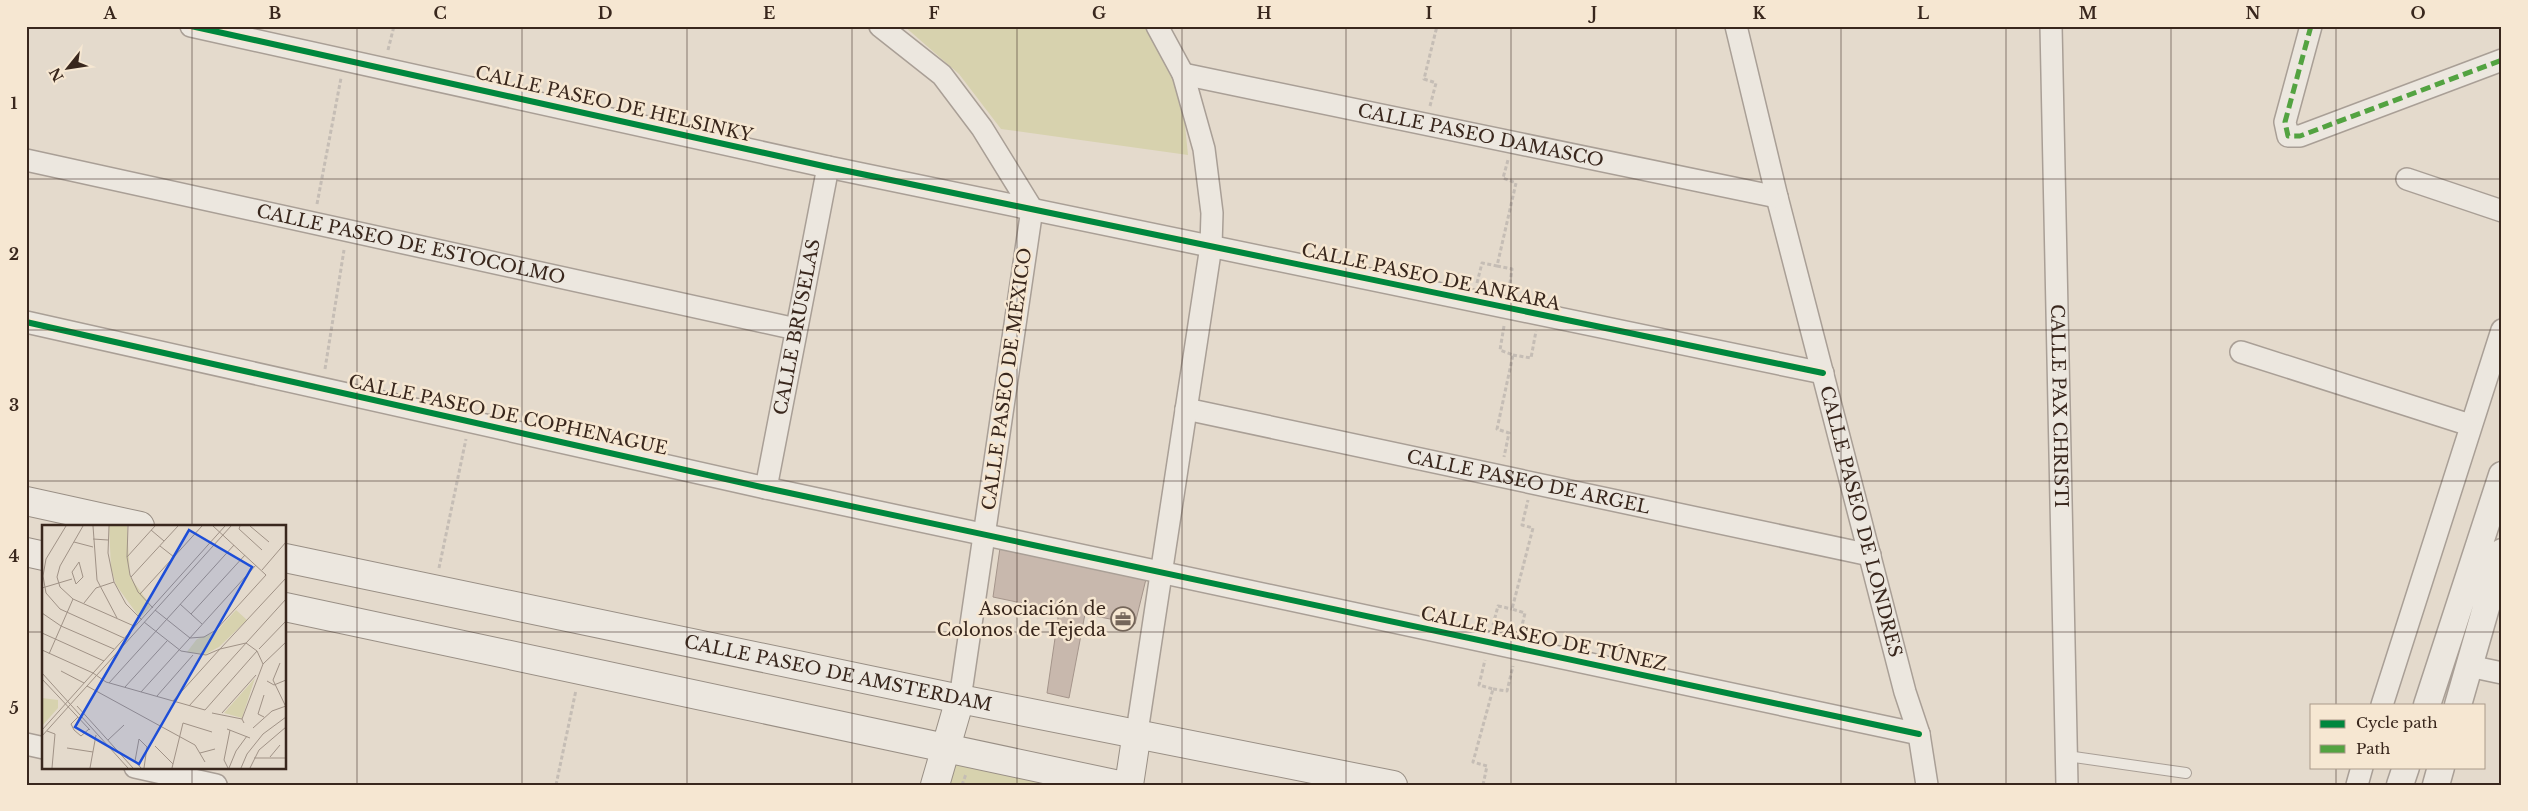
<svg xmlns="http://www.w3.org/2000/svg" width="2528" height="811" font-family="'Libre Baskerville',serif">
	<style>
		.green { fill: #d7d2ae }
		.building { fill: #c8b8ad; stroke: #a5958b }
		.lines { fill: none; stroke-linecap: round; stroke-linejoin: round }
		.service-casing { stroke: #a99f96; stroke-width: 12 }
		.minor-casing { stroke: #a99f96; stroke-width: 24 }
		.tertiary-casing { stroke: #a99f96; stroke-width: 29 }
		.secondary-casing { stroke: #998f85; stroke-width: 30 }
		.path { stroke: #c5bdb5; stroke-width: 3; stroke-dasharray: 4 2.5; stroke-linecap: butt }
		.service { stroke: #ece7df; stroke-width: 10 }
		.minor { stroke: #ece7df; stroke-width: 21 }
		.tertiary { stroke: #ece7df; stroke-width: 26 }
		.secondary { stroke: #ece7df; stroke-width: 28 }
		.quiet { stroke: #53a341; stroke-width: 5; stroke-dasharray: 10 5; stroke-linecap: butt }
		.cycleway-casing { stroke: #f6e7d2; stroke-width: 9 }
		.cycleway { stroke: #00873e; stroke-width: 6 }
		.grid { fill: none; stroke: #39271d; stroke-width: 1; stroke-opacity: 0.55 }
		.labels { text-anchor: middle; stroke-width: 5; stroke-linejoin: round; paint-order: stroke }
		.street-label { font-size: 18px; fill: #39271d; stroke: #f6e7d2 }
		.poi-label { font-size: 18px; fill: #39271d; stroke: #f6e7d2; text-anchor: end }
		.inset-road { fill: none; stroke: #a09286; stroke-width: 1 }
		.view { fill: #1d4ed8; fill-opacity: 0.15; stroke: #1d4ed8; stroke-width: 2.5 }
		.inset-edge { fill: none; stroke: #39271d; stroke-width: 2.5 }
		.neatline { fill: none; stroke: #39271d; stroke-width: 2 }
		.grid-label { font-size: 16px; text-anchor: middle; font-weight: bold; fill: #39271d }
	</style>
	<rect width="100%" height="100%" fill="#e4dacc"/>
	<!-- green -->
	<path class="green" d="M904 26H1146L1182 96 1188 155 1001 129 959 74Z
		M949 758 1075 785H941Z"/>
	<!-- building -->
	<path class="building" d="M1000 548 1146 579 1135 624 1085 614 1069 698 1047 693 1059 611 993 597Z"/>
	<g class="lines">
		<!-- service casing -->
		<g class="service-casing">
			<path id="service" d="M2067 756 2186 773"/>
		</g>
		<!-- minor casing -->
		<g class="minor-casing">
			<g id="minor">
				<path d="M191 26 828 167 1823 373"/>
				<path d="M880 26 942 75 982 128 1032 209 960 699"/>
				<path id="s1" d="M1736 26 1777 197 1905 692 1919 734 1927 785"/>
				<path id="s2" d="M2051 26 2067 785"/>
				<path d="M2311 26 2285 122 2288 136H2300L2502 60"/>
				<path id="s3" d="M1183 74 1777 197"/>
				<path id="s4" d="M26 160 796 329"/>
				<path d="M2407 179 2502 211"/>
				<path d="M26 322 766 488 1919 734"/>
				<path d="M2241 352 2470 425"/>
				<path id="s5" d="M1186 409 1870 555"/>
				<path id="s6" d="M766 488 828 167"/>
				<path d="M2469 666 2502 673"/>
				<path d="M2382 705 2502 330"/>
				<path d="M1137 732 1211 246 1212 213 1204 149 1183 74 1157 26"/>
				<path d="M26 744 44 748"/>
				<path d="M135 767 216 785"/>
				<path d="M2357 785 2362 767"/>
			</g>
		</g>
		<!-- tertiary casing -->
		<g class="tertiary-casing">
			<path id="tertiary" d="M2427 705 2502 475
				M2458 705 2502 552
				M2400 785 2406 767
				M2436 785 2441 767"/>
		</g>
		<!-- secondary casing -->
		<g class="secondary-casing">
			<g id="secondary">
				<path d="M26 501 140 526"/>
				<path d="M26 552 44 556"/>
				<path id="s7" d="M285 558 960 699 1393 785"/>
				<path d="M285 607 1119 785"/>
				<path d="M935 785 960 699"/>
				<path d="M1129 785 1137 732"/>
			</g>
		</g>
		<!-- path -->
		<path class="path" d="M388 50 394 26
			M1430 106 1436 83 1424 79 1437 26
			M317 204 341 78
			M1497 266 1512 269 1509 290
			M1477 283 1482 263 1497 266 1516 183 1503 178 1508 160
			M1504 326 1500 350 1513 355 1497 429 1509 433 1504 457
			M1513 355 1531 358 1536 331
			M325 369 344 250
			M439 568 466 439
			M1493 625 1498 606 1512 609
			M1521 630 1525 613 1512 609 1533 528 1522 525 1528 500
			M1493 689 1507 691 1513 666
			M556 785 576 690
			M962 785 966 774
			M1483 785 1487 766 1473 762 1493 689 1479 685 1485 660"/>
		<!-- service -->
		<use href="#service" class="service"/>
		<!-- minor -->
		<use href="#minor" class="minor"/>
		<!-- tertiary -->
		<use href="#tertiary" class="tertiary"/>
		<!-- secondary -->
		<use href="#secondary" class="secondary"/>
		<!-- quiet -->
		<path class="quiet" d="M2311 26 2285 122 2288 136H2300L2502 60"/>
		<!-- cycleway casing -->
		<g class="cycleway-casing">
			<path id="cycleway" d="M191 26 828 167 1823 373
				M26 322 766 488 1919 734"/>
		</g>
		<!-- cycleway -->
		<use href="#cycleway" class="cycleway"/>
	</g>
	<!-- grid -->
	<path class="grid" d="M192 26V526M357 26V785M522 26V785M687 26V785M852 26V785M1017 26V785M1182 26V785M1346 26V785M1511 26V785M1676 26V785M1841 26V785M2006 26V785M2171 26V785M2336 26V705M26 179H2502M26 330H2502M26 481H2502M26 632H44M285 632H2502M192 767V785M2336 767V785"/>
	<!-- icons -->
	<defs>
		<g id="office-ring" transform="scale(1.25)"><circle r="9.5" fill="#f6e7d2" stroke="#75665a" stroke-width="1.5"/><path d="M-6-3h4V-5.5h4V-3h4V5H-6ZM-1-4.5V-3h2v-1.5ZM-6 0V1H6V0Z" fill="#75665a"/></g>
	</defs>
	<g fill-rule="evenodd">
		<use href="#office-ring" x="1123" y="619"/>
	</g>
	<g class="labels">
		<!-- street labels -->
		<g class="street-label">
			<text transform="translate(614 104) rotate(13)" y="6">CALLE PASEO DE HELSINKY</text>
			<text dy="6" stroke="none"><textPath href="#s3" startOffset="304">CALLE PASEO DAMASCO</textPath></text>
			<text dy="6" stroke="none"><textPath href="#s4" startOffset="394">CALLE PASEO DE ESTOCOLMO</textPath></text>
			<text transform="translate(1431 277) rotate(12)" y="6">CALLE PASEO DE ANKARA</text>
			<text dy="6" stroke="none"><textPath href="#s6" startOffset="164">CALLE BRUSELAS</textPath></text>
			<text transform="translate(1007 379) rotate(-82)" y="6">CALLE PASEO DE MÉXICO</text>
			<text dy="6" stroke="none"><textPath href="#s2" startOffset="380">CALLE PAX CHRISTI</textPath></text>
			<text transform="translate(508 415) rotate(12)" y="6">CALLE PASEO DE COPHENAGUE</text>
			<text dy="6" stroke="none"><textPath href="#s5" startOffset="350">CALLE PASEO DE ARGEL</textPath></text>
			<text dy="6" stroke="none"><textPath href="#s1" startOffset="511">CALLE PASEO DE LONDRES</textPath></text>
			<text transform="translate(1544 639) rotate(12)" y="6">CALLE PASEO DE TÚNEZ</text>
			<text dy="6" stroke="none"><textPath href="#s7" startOffset="565">CALLE PASEO DE AMSTERDAM</textPath></text>
		</g>
		<!-- poi labels -->
		<g class="poi-label">
			<text x="1106" y="615">Asociación de<tspan x="1106" dy="21">Colonos de Tejeda</tspan></text>
		</g>
	</g>
	<!-- overview -->
	<g transform="translate(42 525)">
		<rect width="244" height="244" fill="#e4dacc"/>
		<path d="M67 1H85L88 52 109 81 98 93 74 60 69 43ZM194 85 205 95 177 122 162 130 145 127 155 114 174 107ZM213 153 200 193 182 188ZM0 173 16 175V183L0 201Z" fill="#d7d2ae"/>
		<path class="inset-road" d="M24 1 4 34 1 51 4 68 18 84 82 113M41 1 18 41 15 52 18 62 31 74 92 101M51 1 55 55 75 93M67 1 66 28 72 57 84 79 100 95M86 1 85 32 88 50 96 67 111 83M198 1 197 4 220 25M208 1 227 17M109 5 122 16M51 14 66 15M32 17 51 22M118 21 132 32M85 32 113 1M37 37 41 52 34 59 30 47ZM220 45 244 17M89 52 136 1M0 63 30 54M98 69 160 1M42 78 54 63 72 57M138 79 160 99M113 85 148 113 162 112 174 105 224 50 171 1M0 88 19 101 72 124M149 89 203 30M102 97 139 126 164 130 178 124 244 53M0 108 62 136M217 124 244 96M0 125 51 148 64 157 163 185 215 126M7 129 31 74M238 138 231 155 244 182M19 146 42 158M0 148 86 243M0 154 48 205M225 156 232 160 244 155M67 158 192 20M45 161 153 220 163 237M83 162 125 116M99 167 214 40M222 170 216 189 222 192M115 171 151 130M131 176 178 124 204 118 215 126 221 139M35 181 91 243M147 181 244 74M170 188 200 194M180 188 214 150M36 192 29 199 32 205 39 211 47 204M202 198 200 194 221 139 244 117M211 203 230 186 244 181M185 204 208 213M0 205 183 1M5 206 13 209 10 243M0 211 189 1M66 215 82 200M113 221 131 239M25 223 51 227M158 228 173 224M228 232 238 220M212 233H244M48 243 54 210M99 243 93 236 97 214 105 222 102 243M130 243 141 198 170 207M186 243 182 235 188 205M187 243 194 226 205 211M199 243 205 229 221 209 244 192M208 243 217 225 244 202"/>
		<path class="view" d="M147 5 210 42 97 239 33 202Z"/>
		<rect width="244" height="244" class="inset-edge"/>
	</g>
	<!-- border -->
	<rect width="2528" height="811" fill="none" stroke="#f6e7d2" stroke-width="55"/>
	<!-- legend -->
	<rect x="2310" y="704" width="175" height="65" fill="#f6e7d2" stroke="#aa9a8a"/>
	<rect x="2320" y="720" width="25" height="8" fill="#00873e" stroke="#aa9a8a"/>
	<text x="2356" y="728" font-size="15" fill="#39271d">Cycle path</text>
	<rect x="2320" y="745" width="25" height="8" fill="#53a341" stroke="#aa9a8a"/>
	<text x="2356" y="754" font-size="15" fill="#39271d">Path</text>
	<!-- north arrow -->
	<g transform="translate(68 68) rotate(240)" stroke="#f6e7d2" stroke-width="4" paint-order="stroke">
	<path d="M0-4L9 19L0 12L-9 19Z" fill="#39271d"/>
	<text y="-8" font-size="14" font-weight="bold" text-anchor="middle" fill="#39271d">N</text>
	</g>
	<rect x="28" y="28" width="2472" height="756" class="neatline"/>
	<g class="grid-label">
		<text x="110" y="19">A</text>
		<text x="275" y="19">B</text>
		<text x="440" y="19">C</text>
		<text x="605" y="19">D</text>
		<text x="769" y="19">E</text>
		<text x="934" y="19">F</text>
		<text x="1099" y="19">G</text>
		<text x="1264" y="19">H</text>
		<text x="1429" y="19">I</text>
		<text x="1594" y="19">J</text>
		<text x="1759" y="19">K</text>
		<text x="1923" y="19">L</text>
		<text x="2088" y="19">M</text>
		<text x="2253" y="19">N</text>
		<text x="2418" y="19">O</text>
		<text x="14" y="109">1</text>
		<text x="14" y="260">2</text>
		<text x="14" y="411">3</text>
		<text x="14" y="562">4</text>
		<text x="14" y="714">5</text>
	</g>
</svg>
